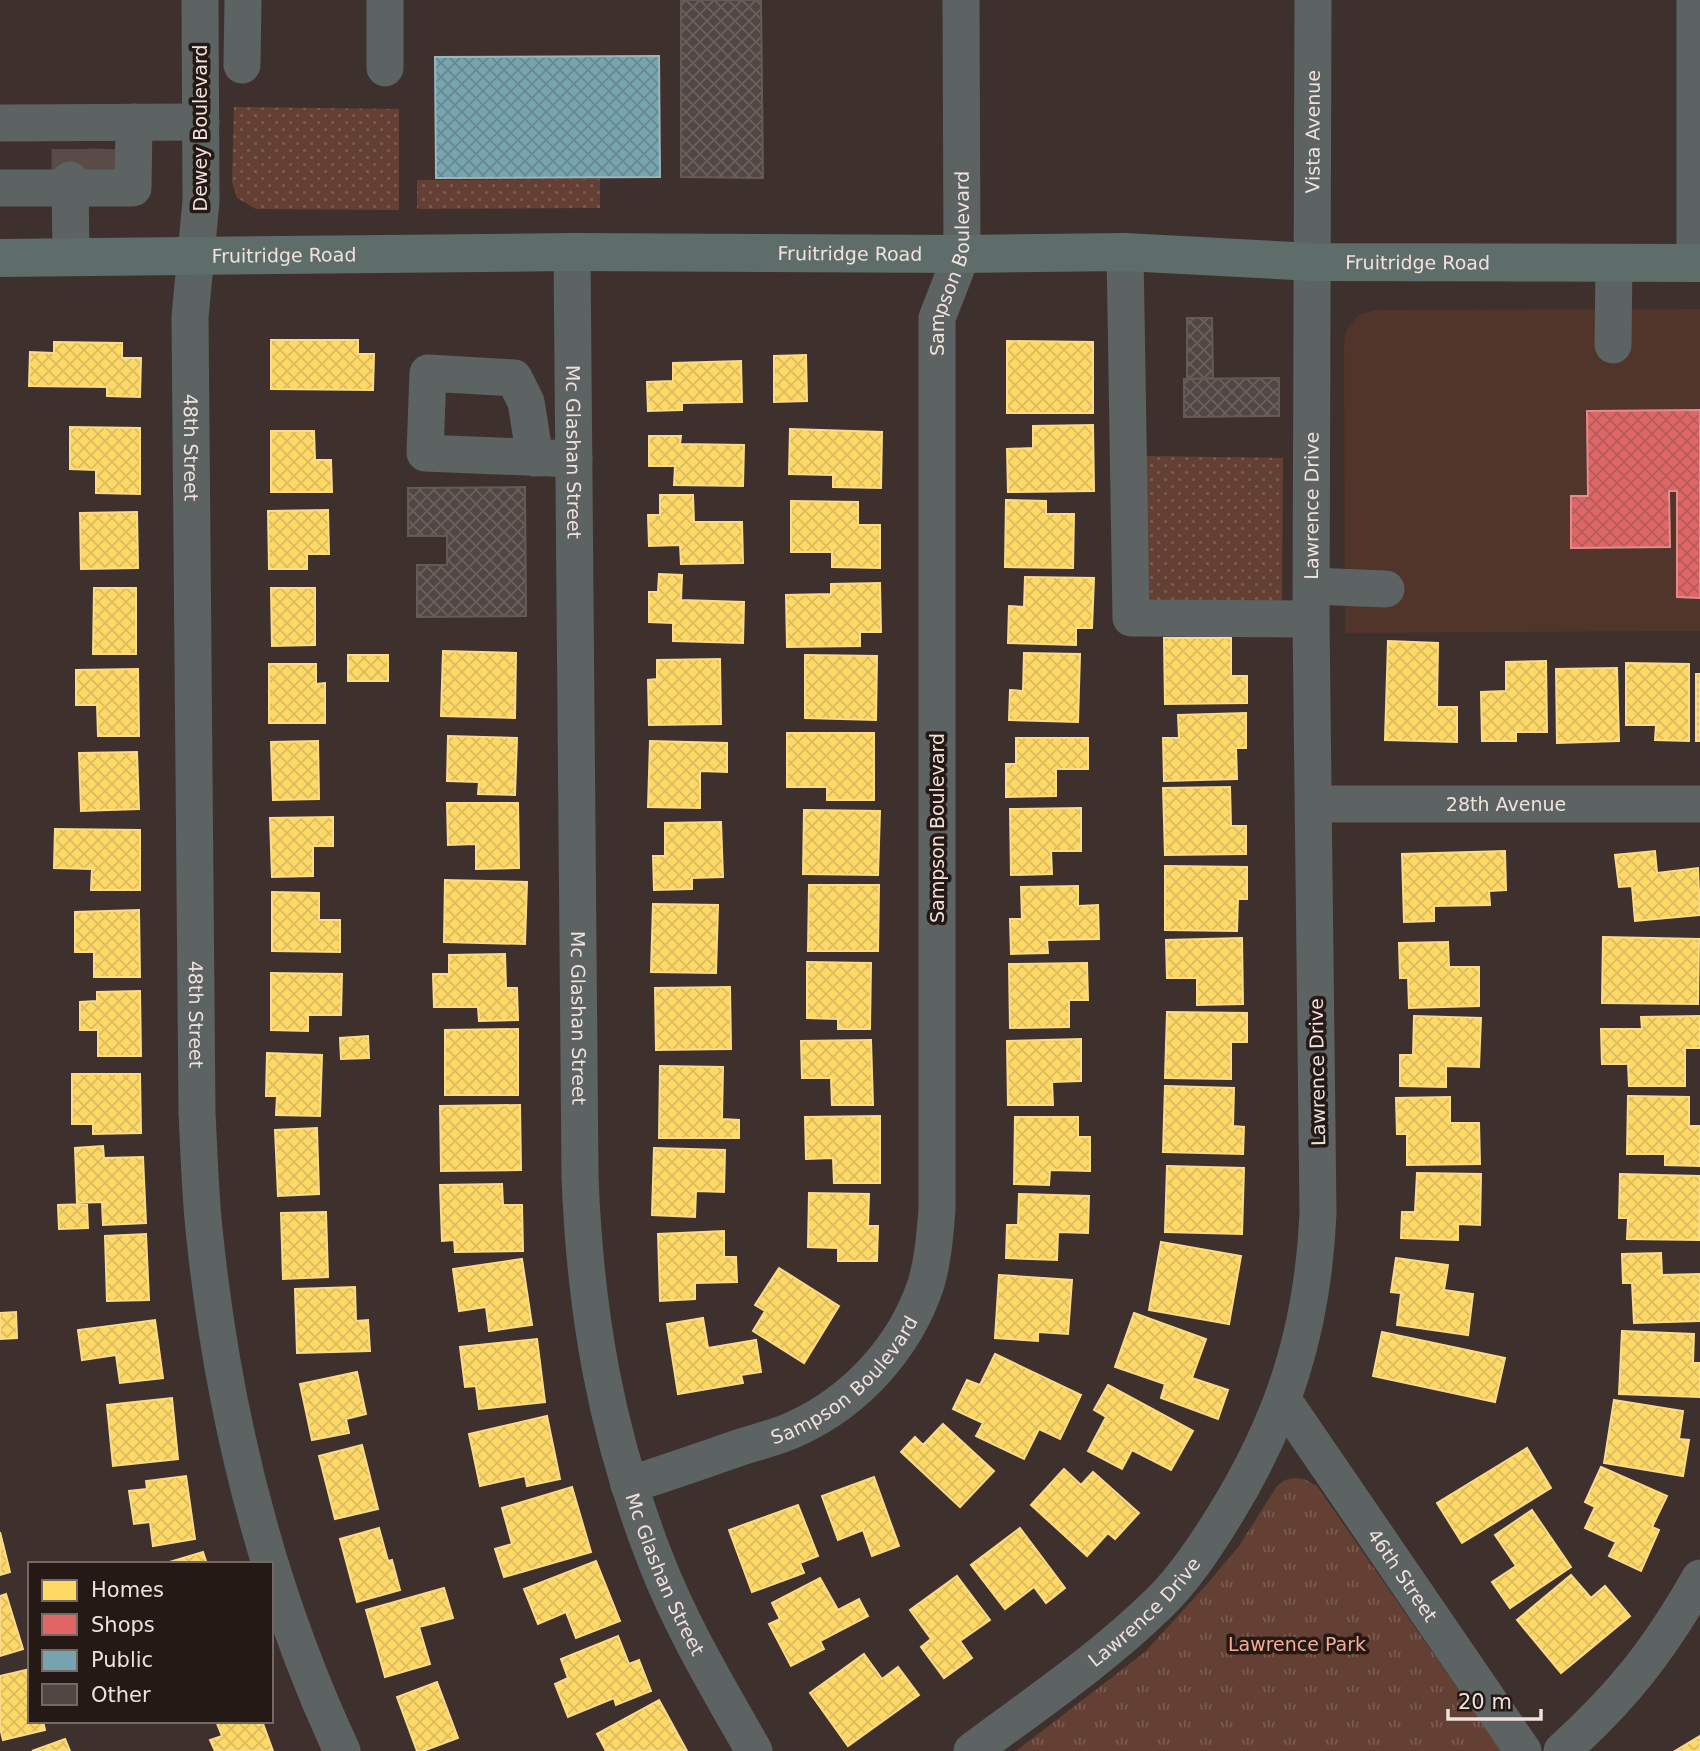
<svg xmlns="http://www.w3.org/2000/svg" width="1700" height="1751" font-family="'DejaVu Sans',sans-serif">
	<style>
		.built { fill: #51342a }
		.grass { fill: url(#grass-dots) }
		.park { fill: url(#park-tufts) }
		.homes { fill: url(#homes-cross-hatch); stroke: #fbdb89; stroke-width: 2 }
		.shops { fill: url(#shops-cross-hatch); stroke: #e58b89; stroke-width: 2 }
		.public { fill: url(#public-cross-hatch); stroke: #9bb7bc; stroke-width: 2 }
		.building { fill: url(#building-cross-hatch); stroke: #655a56; stroke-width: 2 }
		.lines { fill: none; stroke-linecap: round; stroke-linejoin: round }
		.minor-tunnel { stroke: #594b46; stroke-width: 37; stroke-dasharray: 37 18; stroke-linecap: butt }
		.minor { stroke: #5c6362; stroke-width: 37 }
		.major { stroke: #5e6c6a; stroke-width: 38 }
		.labels { text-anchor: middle; stroke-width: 7; stroke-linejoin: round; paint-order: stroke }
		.street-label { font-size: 19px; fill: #f1e1dc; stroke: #241915 }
		.park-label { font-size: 19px; fill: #f6ad93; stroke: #241915 }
	</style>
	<defs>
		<pattern id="grass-dots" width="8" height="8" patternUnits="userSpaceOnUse" patternTransform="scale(1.75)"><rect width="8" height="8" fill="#644034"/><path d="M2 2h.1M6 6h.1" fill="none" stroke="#7b5b51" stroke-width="1.8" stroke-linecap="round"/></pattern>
		<pattern id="park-tufts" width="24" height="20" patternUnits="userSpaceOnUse" patternTransform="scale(1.75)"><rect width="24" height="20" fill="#644034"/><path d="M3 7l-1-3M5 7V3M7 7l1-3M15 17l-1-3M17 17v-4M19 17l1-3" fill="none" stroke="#7b5b51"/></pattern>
		<pattern id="homes-cross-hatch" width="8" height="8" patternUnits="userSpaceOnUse" patternTransform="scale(1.75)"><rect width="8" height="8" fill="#ffd966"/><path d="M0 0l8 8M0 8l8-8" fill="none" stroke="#dabb5f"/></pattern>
		<pattern id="shops-cross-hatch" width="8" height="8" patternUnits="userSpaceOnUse" patternTransform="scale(1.75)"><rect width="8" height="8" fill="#e06666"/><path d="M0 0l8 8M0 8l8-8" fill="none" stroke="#b25c5b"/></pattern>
		<pattern id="public-cross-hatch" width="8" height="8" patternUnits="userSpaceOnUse" patternTransform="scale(1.75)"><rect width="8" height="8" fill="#76a5af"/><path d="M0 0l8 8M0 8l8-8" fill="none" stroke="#68888e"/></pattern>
		<pattern id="building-cross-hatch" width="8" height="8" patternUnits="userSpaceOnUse" patternTransform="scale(1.75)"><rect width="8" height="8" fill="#514642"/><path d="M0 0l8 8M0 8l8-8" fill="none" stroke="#6a605d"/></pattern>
	</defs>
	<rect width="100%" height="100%" fill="#3e302c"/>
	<!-- built -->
	<path class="built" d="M1700 309V631L1345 633 1344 346 1346 331 1355 319 1361 314 1376 310Z"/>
	<!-- grass -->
	<path class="grass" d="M234 107 399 109V210L256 209 237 198 232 182Z
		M600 179V208L417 209V180Z
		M1143 456 1283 458 1282 605 1142 604Z"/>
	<!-- park -->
	<path class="park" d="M1294 1478 1304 1479 1317 1486 1501 1751H1016L1145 1652 1208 1583 1239 1546 1277 1486 1285 1480Z"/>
	<!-- homes -->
	<path class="homes" d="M271 340H358V354H374L373 390 271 389Z
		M1007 341 1093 342V413H1007Z
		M54 342 122 343V358H141L140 397 107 396V387L29 386 30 352 54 353Z
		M806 355 807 401 774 402V356Z
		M741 361 742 402 682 403V410L648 411 647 382 673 381V363Z
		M1093 425 1094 491 1008 492 1007 449 1033 448V426Z
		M70 427 140 428V494L96 493V470L70 469Z
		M790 429 882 432 881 488 833 487V475L789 474Z
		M271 431H314L315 460H331L332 492H271Z
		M649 436H681L680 444 744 445 743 486 674 485 675 466H649Z
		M660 495H693L694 522H742L743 563 681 564 680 545 649 546 648 515H660Z
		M1006 500 1046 501V514H1074L1073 568 1005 567Z
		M791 501 858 502V525H880V568L832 567V552H791Z
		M328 510 329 554H307V569H269L268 511Z
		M137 512 138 568 81 569 80 513Z
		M659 574 682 575 681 600 744 602 743 643 673 641V623L649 622V592H658Z
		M1025 577 1094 578 1092 628H1076V645L1008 643 1009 606 1024 607Z
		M880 583 881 632H860V646L787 647 786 595 831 594V584Z
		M94 588H136V654H93Z
		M271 588H315V645L272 646Z
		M1164 638H1231V676H1247V703L1165 704Z
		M1388 641 1438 643 1437 707H1457V742L1385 740Z
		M443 651 516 653 515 718 441 716Z
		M1024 653 1080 654 1078 722 1009 720 1010 690 1023 691Z
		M348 655H388V681H348Z
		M805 655 877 656 876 720 805 718Z
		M720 659 721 724 649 725 648 680 657 679V660Z
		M1546 661 1547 732H1516V741H1482L1481 692 1506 691V662Z
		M1626 663 1689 664V741L1655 740 1656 725H1626Z
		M269 664H316V684L325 683V723H269Z
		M1617 668 1619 741 1557 743 1556 669Z
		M138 669 139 736H98L97 705H76V670Z
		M1696 674H1700V741H1696Z
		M1246 713V748H1236L1237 779 1164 781 1163 738H1179L1178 715Z
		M787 733H874V800H827V787H787Z
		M448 736 517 738 515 795 478 794 479 782 447 781Z
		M1016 738H1088V769H1056V796L1006 797V764H1016Z
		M318 741 319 799 273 800 271 742Z
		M650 741 727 743V772L700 771V808L648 807Z
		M137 752 139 809 81 811 79 753Z
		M1230 787 1231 826H1246V854L1165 855 1163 788Z
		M447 803H518L519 868 476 869V844L448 845Z
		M1081 808V851H1051L1052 874 1011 875 1010 809Z
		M804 810 880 811 878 875 803 874Z
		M333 817V846H313V876L272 877 270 818Z
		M721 822 723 877 692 878V889L654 890 653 856H665V823Z
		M55 829 140 830V890H91L92 869 54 868Z
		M1505 851 1506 890 1489 891 1490 905 1434 906V921L1404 922 1402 854Z
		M1655 851 1657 873 1698 868 1700 915 1635 921 1632 886 1619 887 1615 855Z
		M1165 866 1247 867V899H1238L1237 931 1165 930Z
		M445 880 527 882 525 944 444 942Z
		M809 885H879L878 951H808Z
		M1078 886V906L1098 905 1099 939 1047 940 1048 953 1011 954 1010 919H1022L1021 887Z
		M272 892 319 893V920H340V952L272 951Z
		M653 904 718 905 716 973 651 972Z
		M139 910 140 977H94V952H75V912Z
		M1603 937 1699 939 1698 1004 1602 1003Z
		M1242 938 1243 1004 1197 1005V978H1167L1166 940Z
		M1448 942 1449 967H1479V1006L1409 1008 1408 978H1400L1399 943Z
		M505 954 506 988H517L518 1020 479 1021 478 1007H434L433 974H449V955Z
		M807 962 871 963 870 1029H838V1019L807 1018Z
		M1087 963 1088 1000H1069V1027L1010 1028 1009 964Z
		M271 973 342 974 341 1015H308V1031L271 1030Z
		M730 987 731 1049 656 1050 655 988Z
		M140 991 141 1056H98V1030H80V1002L97 1001V992Z
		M1167 1012 1247 1013V1042H1231V1079L1165 1078Z
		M1414 1016 1481 1018 1479 1067 1446 1066V1087L1400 1086V1055H1413Z
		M1700 1016V1048H1685V1086H1629L1628 1064H1602L1601 1029H1642L1641 1017Z
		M518 1029V1095H445V1030Z
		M368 1036 369 1058 341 1059 340 1038Z
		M1081 1039V1081L1052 1082 1053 1105H1008L1007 1041Z
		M871 1040 873 1105H832L831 1078H802L801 1041Z
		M267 1053 322 1055 320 1116 276 1115 277 1096H266Z
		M660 1066 723 1067 722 1119 739 1120V1138H659Z
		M72 1074H140L141 1133 93 1134V1124H72Z
		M1165 1086 1234 1088 1233 1126 1244 1127 1243 1154 1163 1152Z
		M1628 1096 1689 1097V1126H1700V1166L1665 1165V1154H1627Z
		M1450 1097V1123H1479L1480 1164 1407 1165V1134H1397L1396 1098Z
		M520 1105 521 1170 441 1171 440 1106Z
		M880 1116V1183H834L833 1158 806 1159 805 1117Z
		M1015 1117H1078V1137H1090V1171L1050 1170 1049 1185 1014 1184Z
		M317 1128 319 1194 278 1196 275 1130Z
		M103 1146 104 1158 143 1157 146 1223 103 1225 102 1202 77 1203 75 1148Z
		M654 1148 725 1150 724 1192 696 1191 695 1217 652 1215Z
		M1167 1166 1244 1168 1242 1234 1165 1232Z
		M1417 1173 1481 1174 1480 1225 1458 1224V1240L1401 1238 1402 1212H1415Z
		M1620 1174 1700 1176 1699 1240 1627 1239 1628 1218H1619Z
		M502 1184 503 1205H522L523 1251 455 1252 454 1240 442 1241 440 1185Z
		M809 1193 869 1194 868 1226H878L877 1261H838V1248L808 1247Z
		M1019 1194 1089 1196 1088 1233 1058 1232 1057 1260 1006 1258 1007 1225H1018Z
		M87 1204 88 1228 59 1229 58 1205Z
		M326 1212 328 1277 283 1279 281 1213Z
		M724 1231V1257H736L737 1282 695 1283V1299L660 1301 658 1234Z
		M146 1234 149 1300 107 1301 105 1236Z
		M1161 1242 1241 1256 1229 1324 1149 1310Z
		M1661 1253 1662 1275 1700 1274V1321L1634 1323 1632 1283H1623L1622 1254Z
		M1396 1258 1448 1265 1444 1290 1473 1294 1468 1335 1397 1325 1401 1293 1391 1292Z
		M522 1259 532 1325 489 1331 486 1307 459 1311 453 1269Z
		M779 1268 839 1306 804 1363 753 1331 765 1311 755 1305Z
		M999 1275 1072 1280 1068 1334 1038 1332V1341L995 1338Z
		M355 1287 356 1321 368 1320 370 1351 297 1353 295 1289Z
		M16 1312 17 1338 0 1339V1313Z
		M1134 1313 1206 1339 1192 1378 1228 1390 1218 1419 1161 1398 1165 1384 1115 1367Z
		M703 1318 708 1348 756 1340 761 1372 741 1375 743 1383 678 1394 667 1324Z
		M155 1320 163 1378 120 1383 116 1355 82 1360 78 1330Z
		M1622 1331 1694 1334 1693 1363H1700V1397L1619 1394Z
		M1382 1332 1505 1358 1495 1402 1373 1376Z
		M537 1339 545 1402 479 1409 476 1386 465 1387 460 1347Z
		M995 1354 1081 1395 1060 1439 1039 1429 1024 1459 976 1436 983 1423 953 1409 967 1380 980 1385Z
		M357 1372 366 1414 346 1419 349 1433 312 1440 300 1384Z
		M1108 1385 1193 1431 1171 1470 1132 1450 1122 1469 1088 1451 1106 1417 1094 1410Z
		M172 1398 178 1459 113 1466 107 1405Z
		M1614 1400 1683 1411 1679 1439 1689 1440 1683 1476 1604 1463Z
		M547 1416 560 1479 527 1486 525 1476 480 1486 469 1434Z
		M943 1424 994 1471 960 1507 901 1452 915 1437 923 1445Z
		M362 1445 378 1509 335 1519 319 1456Z
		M1527 1448 1551 1488 1462 1543 1437 1503Z
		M1601 1467 1667 1496 1652 1527 1659 1530 1641 1571 1609 1556 1616 1542 1585 1528 1595 1507 1585 1502Z
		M1064 1469 1081 1485 1093 1472 1139 1513 1115 1539 1108 1533 1087 1556 1031 1505Z
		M186 1476 195 1539 153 1546 150 1522 134 1524 129 1491 147 1489 146 1481Z
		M874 1477 899 1546 872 1556 863 1530 838 1540 822 1496Z
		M572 1487 591 1552 504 1577 495 1549 512 1544 502 1508Z
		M798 1505 818 1556 800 1563 804 1573 752 1592 729 1530Z
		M1532 1510 1571 1567 1510 1608 1492 1582 1516 1566 1495 1535Z
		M379 1528 388 1561 392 1560 400 1590 357 1602 340 1539Z
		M1020 1528 1065 1588 1046 1603 1034 1587 1005 1609 971 1565Z
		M0 1532 10 1572 0 1575Z
		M203 1552 207 1564H163Z
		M596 1561 620 1621 576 1638 566 1612 538 1624 524 1589Z
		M1571 1575 1591 1598 1605 1586 1630 1616 1561 1673 1517 1620Z
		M957 1576 990 1620 960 1641 972 1658 944 1678 921 1647 931 1639 910 1610Z
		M820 1578 838 1610 859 1599 868 1616 820 1641 824 1649 791 1666 769 1624 780 1619 772 1603Z
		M444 1588 453 1618 419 1627 430 1664 385 1677 366 1610Z
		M6 1594 23 1649 0 1656V1596Z
		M618 1636 629 1664 639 1660 651 1691 616 1705 614 1698 568 1717 555 1684 568 1678 561 1659Z
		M864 1654 882 1679 898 1667 919 1695 848 1746 810 1693Z
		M30 1669V1721H43L45 1730 3 1740 0 1728V1676Z
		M437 1682 458 1738 423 1751H417L397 1697Z
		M659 1700 687 1751H606L597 1734Z
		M216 1721H262L273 1751H215L210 1740 222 1736Z
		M1700 1736V1751H1675Z
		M65 1739 70 1751H32Z"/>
	<!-- shops -->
	<path class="shops" d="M1700 410V598L1677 597V491H1669L1670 547 1571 548V496H1588L1587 411Z"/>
	<!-- public -->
	<path class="public" d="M659 56 660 177 436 178 435 57Z"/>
	<!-- building -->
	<path class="building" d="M681 0H761L763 178 681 177Z
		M1187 318H1212L1213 378 1187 379Z
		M1279 378V416L1184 417V379Z
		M525 487 526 616 417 617V565H447V536H408V488Z"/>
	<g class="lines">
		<!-- minor-tunnel -->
		<path class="minor-tunnel" d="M70 149V180
			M106 179 107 149"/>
		<!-- minor -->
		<g class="minor">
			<path id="s1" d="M200 0 201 201 190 317 197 1113C199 1151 200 1191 204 1229 222 1408 266 1588 342 1751"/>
			<path d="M242 65 243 0"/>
			<path d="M385 68V0"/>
			<path d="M0 123 201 122"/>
			<path d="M70 180 71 257"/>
			<path d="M0 188H133L134 122"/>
			<path id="s2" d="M572 252 580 1176C585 1312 606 1434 656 1561 682 1628 719 1689 754 1751"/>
			<path d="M1125 252 1131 618 1311 619"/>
			<path d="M1695 263V0"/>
			<path d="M1613 345 1614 263"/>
			<path d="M535 458 526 402 514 378 428 373 425 453 574 459"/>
			<path d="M1312 586 1386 589"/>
			<path id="s3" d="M1314 804H1700"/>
			<path id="s4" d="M1283 1400 1523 1751"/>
			<path id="s5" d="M629 1485C666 1473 704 1460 741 1447 759 1441 779 1437 797 1428 857 1400 905 1347 926 1284 933 1260 935 1234 937 1210V318L962 254 961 0"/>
			<path id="s6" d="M972 1751C1035 1704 1102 1659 1159 1603 1184 1579 1205 1547 1223 1518 1284 1420 1313 1329 1318 1213L1311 619 1313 0"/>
			<path d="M1562 1751C1623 1696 1659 1650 1700 1578"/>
		</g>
		<!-- major -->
		<path class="major" id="s7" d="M0 258 572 252 962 254 1125 252 1313 262 1700 263"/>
	</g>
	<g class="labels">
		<!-- street labels -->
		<g class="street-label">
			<text transform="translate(200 128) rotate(-90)" y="7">Dewey Boulevard</text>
			<text dy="7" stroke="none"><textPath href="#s6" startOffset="1750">Vista Avenue</textPath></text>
			<text dy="7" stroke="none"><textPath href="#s7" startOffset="850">Fruitridge Road</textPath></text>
			<text dy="7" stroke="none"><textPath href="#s7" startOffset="284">Fruitridge Road</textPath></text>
			<text dy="7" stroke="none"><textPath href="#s7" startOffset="1418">Fruitridge Road</textPath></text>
			<text dy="7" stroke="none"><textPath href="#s5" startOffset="1400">Sampson Boulevard</textPath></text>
			<text dy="7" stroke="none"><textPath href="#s1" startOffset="448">48th Street</textPath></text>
			<text dy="7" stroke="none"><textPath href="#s2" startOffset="200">Mc Glashan Street</textPath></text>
			<text dy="7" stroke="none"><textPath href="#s6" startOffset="1376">Lawrence Drive</textPath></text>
			<text dy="7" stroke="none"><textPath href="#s3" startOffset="192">28th Avenue</textPath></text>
			<text transform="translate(937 828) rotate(-90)" y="7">Sampson Boulevard</text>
			<text dy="7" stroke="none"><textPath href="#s1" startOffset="1015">48th Street</textPath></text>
			<text dy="7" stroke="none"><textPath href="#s2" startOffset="766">Mc Glashan Street</textPath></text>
			<text transform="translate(1317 1072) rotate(-91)" y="7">Lawrence Drive</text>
			<text dy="7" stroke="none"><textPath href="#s5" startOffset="245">Sampson Boulevard</textPath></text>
			<text dy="7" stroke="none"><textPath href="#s2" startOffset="1334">Mc Glashan Street</textPath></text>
			<text dy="7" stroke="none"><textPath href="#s4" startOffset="212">46th Street</textPath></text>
			<text dy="7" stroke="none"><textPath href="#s6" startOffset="222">Lawrence Drive</textPath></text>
		</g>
		<!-- park labels -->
		<g class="park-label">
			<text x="1297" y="1651">Lawrence Park</text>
		</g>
	</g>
	<!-- legend -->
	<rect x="28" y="1562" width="245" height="161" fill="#241915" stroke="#766965" stroke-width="2"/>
	<rect x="42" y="1580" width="35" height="21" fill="#ffd966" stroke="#766965" stroke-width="2"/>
	<text x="91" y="1597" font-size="21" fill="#f1e1dc">Homes</text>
	<rect x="42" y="1614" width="35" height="21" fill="#e06666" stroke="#766965" stroke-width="2"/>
	<text x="91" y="1632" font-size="21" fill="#f1e1dc">Shops</text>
	<rect x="42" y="1650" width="35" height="21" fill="#76a5af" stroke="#766965" stroke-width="2"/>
	<text x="91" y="1667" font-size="21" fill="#f1e1dc">Public</text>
	<rect x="42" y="1684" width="35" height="21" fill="#514642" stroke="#766965" stroke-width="2"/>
	<text x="91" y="1702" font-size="21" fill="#f1e1dc">Other</text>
	<!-- scale -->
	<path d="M1448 1709v10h93v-10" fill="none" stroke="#f1e1dc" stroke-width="3.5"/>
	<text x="1458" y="1709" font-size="21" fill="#f1e1dc" stroke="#241915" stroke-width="5" paint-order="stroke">20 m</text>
</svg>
